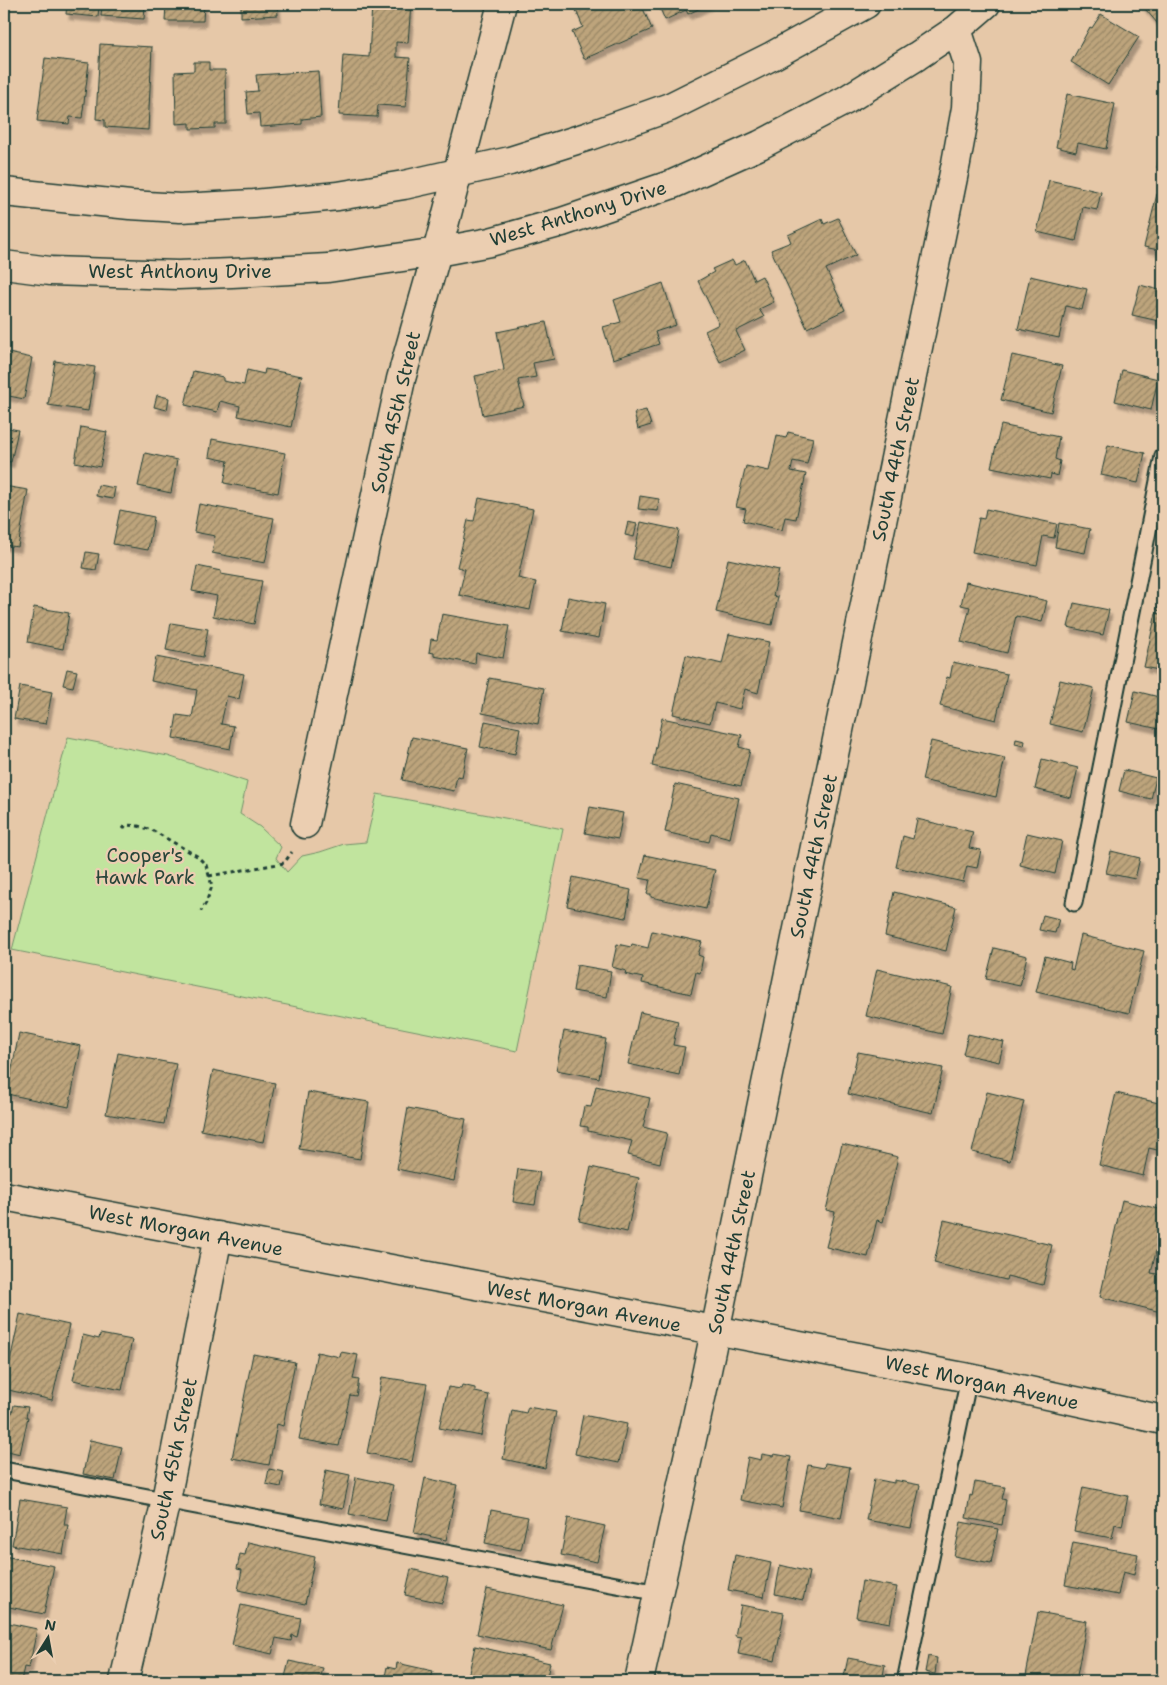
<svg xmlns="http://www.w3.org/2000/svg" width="1167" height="1685" font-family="'Shantell Sans',sans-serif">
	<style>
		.park { fill: #c1e49e; stroke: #709069 }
		.building { fill: url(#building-hatch); stroke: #1f3d34; filter: url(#shadow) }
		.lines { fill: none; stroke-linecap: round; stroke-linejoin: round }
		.lane-casing { stroke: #1f3d34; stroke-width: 19 }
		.street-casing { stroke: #1f3d34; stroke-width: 31 }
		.secondary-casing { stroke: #1f3d34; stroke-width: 31 }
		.path { stroke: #1f3d34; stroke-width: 3; stroke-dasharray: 4 4; stroke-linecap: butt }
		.lane { stroke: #ebceb1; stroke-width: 15 }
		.street { stroke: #ebceb1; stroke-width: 28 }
		.secondary { stroke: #ebceb1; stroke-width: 28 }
		.labels { text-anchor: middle; stroke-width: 4.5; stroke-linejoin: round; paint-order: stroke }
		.street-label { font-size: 19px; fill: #1f3d34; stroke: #ebceb1 }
		.park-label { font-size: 19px; fill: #274539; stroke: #ebceb1 }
	</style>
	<defs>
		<pattern id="building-hatch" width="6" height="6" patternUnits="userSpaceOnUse" patternTransform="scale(1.25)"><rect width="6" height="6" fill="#bda47b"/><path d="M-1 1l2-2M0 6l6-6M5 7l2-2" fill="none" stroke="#998766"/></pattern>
		<filter id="shadow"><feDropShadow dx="3" dy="5.5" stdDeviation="1" flood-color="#0004"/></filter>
	</defs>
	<rect width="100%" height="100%" fill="#e6c8a8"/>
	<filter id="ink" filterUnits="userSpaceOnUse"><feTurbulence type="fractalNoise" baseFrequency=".02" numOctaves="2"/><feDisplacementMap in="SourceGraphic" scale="10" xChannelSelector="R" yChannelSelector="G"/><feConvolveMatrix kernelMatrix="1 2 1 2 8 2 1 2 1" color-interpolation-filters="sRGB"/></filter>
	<g filter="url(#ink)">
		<!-- park -->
		<path class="park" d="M68 737 168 756 247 782 240 814 260 827 281 847 276 858 287 872 302 856 320 852 344 844 366 842 377 794 563 829 517 1051 12 950Z"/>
		<!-- building -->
		<path class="building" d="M67 4H99L98 17 66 14Z
			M102 4H145L144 19 101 16Z
			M166 4H204L203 21H165Z
			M241 4H277L278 15 241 17Z
			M372 4H411L408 43 396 42V57L410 58 406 107 378 105 377 117 339 115 343 55 369 57Z
			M577 4H641L652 29 584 59 572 32 583 27 575 8 578 7Z
			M658 4H709L688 14 686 10 665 20Z
			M1141 4H1163V30Z
			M1101 14 1139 37 1108 85 1071 62 1090 27 1092 28Z
			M100 44 152 47 148 130 105 127V120L96 119Z
			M45 58 89 63 82 118 70 117 69 124 37 121Z
			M194 62H209V70H225L226 124H215V128L190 129V123L176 124 175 72 194 71Z
			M318 71 321 117 302 119V124L260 127 259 113 248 114 246 92 258 91 256 75Z
			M1067 94 1115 104 1106 149 1078 143 1076 152 1056 147Z
			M1163 135V169L1157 168Z
			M1049 180 1101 192 1097 210 1083 207 1076 241 1037 232Z
			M1157 194 1163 195V251L1144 247Z
			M838 218 856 255 826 269 845 310 807 328 771 250 791 242 788 235 822 219 824 224Z
			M732 260 735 265 745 260 754 280 762 276 774 302 759 309 764 317 736 331 745 350 720 362 705 331 719 324 698 281 714 272 712 269Z
			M1030 276 1087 289 1082 310 1066 306 1059 338 1018 329Z
			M663 283 676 325 655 332 659 344 613 359 603 327 621 322 614 300Z
			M1140 285 1163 291V322L1132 315Z
			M546 322 554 359 533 363 536 377 518 380 524 406 483 415 475 376 504 370 497 332Z
			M4 352 32 358 24 399 4 395Z
			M1012 355 1062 366 1051 412 1001 400Z
			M55 361 95 367 88 411 48 405Z
			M265 369 302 376 291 427 238 416 240 406 220 401 217 412 185 405 193 371 223 377V381L244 385 247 370 264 374Z
			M1122 370 1158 379 1151 410 1115 401Z
			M157 395 169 398 167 410 154 407Z
			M646 410 651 425 638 429 634 413Z
			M1001 425 1059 437 1055 459 1060 461 1057 476 1051 474 1050 479 991 467Z
			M4 427 18 430 11 462 4 461Z
			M81 427 107 432 100 467 75 462Z
			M788 432 813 438 807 464 793 461 791 471 806 474 796 519 785 517 782 530 743 521 746 509 736 507 746 466 769 471 777 436 786 438Z
			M212 439 285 453 278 493 224 483 228 461 209 457Z
			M1108 445 1145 453 1138 483 1101 475Z
			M145 453 177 460 171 493 138 486Z
			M98 485 115 488 113 499 96 496Z
			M4 486 28 490 18 547 4 545Z
			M640 496 659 499 658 511 638 509Z
			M479 498 533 509 518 578 536 582 530 610 459 595 465 569 457 567 468 520 474 521Z
			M199 504 274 518 265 563 212 553 215 536 194 532Z
			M986 509 1057 524 1054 538 1043 536 1037 565 972 552 979 518 984 519Z
			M120 510 154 517 148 550 113 544Z
			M628 522 637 524 634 537 625 535Z
			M641 522 679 530 671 567 633 559Z
			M1059 523 1090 529 1085 553 1055 547Z
			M86 552 99 554 96 570 83 568Z
			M728 559 779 570 773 596 778 597 772 625 716 612Z
			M197 566 221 571V574L262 581 254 624 213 616 217 596 192 591Z
			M966 582 1047 601 1042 622 1016 616 1007 653 961 642 970 607 961 605Z
			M1163 583V612L1157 610Z
			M568 597 605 604 599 638 562 631Z
			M1074 603 1109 610 1103 635 1068 627Z
			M34 607 69 613 63 649 28 642Z
			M1156 613 1163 615V671L1144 667Z
			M442 614 509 626 503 658 476 653 475 664 434 656V653L429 652 431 639 437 640Z
			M171 623 208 629 203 657 166 650Z
			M729 634 769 642 758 693 745 689 740 709 715 703 710 723 673 714 686 655 722 664Z
			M156 657 244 674 239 699 227 696 221 724 234 726 230 749 173 738 177 715 192 717 197 690 151 681Z
			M953 662 1007 674 996 720 940 706 947 677 950 678Z
			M67 669 77 671 73 687 63 685Z
			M489 678 544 688 538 724 482 713Z
			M1060 680 1094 688 1083 732 1050 724Z
			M20 686 52 692 46 724 14 719Z
			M1135 691 1163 698V709L1159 729 1128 722Z
			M662 718 742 735 739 747 750 750 741 786 652 766Z
			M485 721 520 728 515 754 480 747Z
			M412 737 468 748 462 777 457 776 454 791 402 780Z
			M1016 739 1025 741 1024 746 1015 744Z
			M931 741 1005 758 996 797 922 780Z
			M1042 759 1078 768 1071 798 1035 789Z
			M1124 770 1156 778 1151 799 1119 791Z
			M675 784 739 798 730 838 711 833 709 842 665 832Z
			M590 807 623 813 618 839 585 833Z
			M917 819 973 832 969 848 981 850 977 868 967 866 963 882 896 867 903 836 913 839Z
			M1027 833 1062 841 1055 874 1020 865Z
			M1111 851 1140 858 1135 879 1106 873Z
			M645 855 715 870 706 909 651 897V894H647L650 880 639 878Z
			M573 877 631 890 626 918 567 906Z
			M894 892 956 907 946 951 885 936Z
			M1043 915 1059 919 1055 933 1039 930Z
			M652 931 702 942 698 955 703 957 700 973 696 972 691 994 642 983 643 978 625 974 626 971 612 967 617 944 631 947 632 944 648 948Z
			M1081 935 1144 951 1129 1013 1036 992 1045 956 1071 963 1070 969 1073 970Z
			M994 948 1027 956 1020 986 986 979Z
			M577 965 611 971 607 997 573 991Z
			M877 969 952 987 942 1034 866 1016Z
			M640 1012 678 1021 673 1045 685 1047 679 1075 628 1064Z
			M564 1031 606 1039 599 1078 556 1070Z
			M19 1033 81 1046 69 1107 7 1094Z
			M968 1034 1004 1042 999 1062 963 1054Z
			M858 1052 943 1068 933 1113 848 1094Z
			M118 1053 176 1064 164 1124 106 1114Z
			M213 1070 275 1083 263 1142 201 1130Z
			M596 1086 650 1098 643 1127 667 1133 660 1163 628 1155 632 1141 588 1131V1127L580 1126 584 1106 591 1107Z
			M308 1092 369 1102 360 1159 299 1149Z
			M987 1092 1024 1101 1010 1161 972 1152Z
			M1116 1093 1163 1104V1147L1161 1151 1149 1148 1143 1176 1099 1165Z
			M408 1108 466 1119 454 1181 397 1169Z
			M842 1144 898 1157 883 1222 877 1220 868 1257 826 1247 835 1212 826 1210Z
			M591 1167 639 1178 627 1232 579 1221Z
			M518 1169 540 1172 535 1205 513 1202Z
			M1122 1200 1163 1210V1222L1151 1273 1163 1275V1303L1161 1312 1100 1297Z
			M944 1220 1052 1245 1043 1285 1007 1276 1006 1280 934 1263Z
			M20 1314 69 1325 52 1400 4 1389Z
			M100 1334 132 1340 122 1390 73 1380 83 1335 99 1339Z
			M317 1352 340 1357 341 1352 358 1355 353 1379 359 1380 356 1396 350 1395 339 1446 299 1439Z
			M253 1354 295 1362 283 1426 277 1424 269 1465 232 1458Z
			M382 1377 427 1384 412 1462 367 1453Z
			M462 1385 475 1388V1392L489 1395 481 1436 439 1428 448 1387 461 1389Z
			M14 1405 28 1407 26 1417H28L20 1454 4 1450V1412L12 1413Z
			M528 1407 556 1412 545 1468 503 1459 512 1410 526 1413Z
			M583 1415 627 1424 619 1463 575 1454Z
			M90 1440 122 1447 115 1480 83 1474Z
			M762 1454 773 1456 774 1454 791 1457 782 1508 740 1500 748 1457 761 1460Z
			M825 1463 850 1467 841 1518 799 1510 808 1465 824 1468Z
			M269 1469 284 1472 281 1487 266 1484Z
			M326 1470 350 1475 343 1509 319 1504Z
			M356 1477 393 1485 386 1521 349 1514Z
			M425 1478 457 1485 446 1540 414 1533Z
			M874 1479 894 1483V1480L920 1485 911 1528 866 1520Z
			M975 1482 1005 1487 1002 1499 1006 1500 1002 1525 966 1518 970 1495 972 1496Z
			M1083 1487 1128 1496 1122 1526 1115 1524 1112 1538 1074 1531Z
			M20 1499 67 1507 64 1525H68L63 1554 12 1545Z
			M491 1510 528 1517 521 1550 485 1543Z
			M568 1518 605 1526 597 1562 561 1555Z
			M961 1522 998 1529 991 1563 954 1556Z
			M248 1542 315 1557 305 1604 238 1590 242 1570 237 1569 240 1554 245 1555Z
			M1073 1542 1138 1554 1134 1575 1123 1572 1118 1595 1065 1585Z
			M735 1555 771 1563 764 1597 728 1590Z
			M4 1556 54 1566 44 1614 4 1606Z
			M780 1565 809 1572 803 1600 775 1594Z
			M411 1569 448 1578 442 1603 405 1595Z
			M862 1581 897 1587 890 1623 856 1617Z
			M487 1589 563 1605 551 1650 477 1634Z
			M241 1605 301 1618 297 1637 292 1635 291 1641 276 1638 272 1654 232 1645Z
			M741 1605 784 1613 775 1661 738 1654 741 1637 735 1636Z
			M1038 1612 1087 1621 1076 1681H1025Z
			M4 1622 37 1629 29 1668 24 1667 21 1681H4Z
			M475 1646 550 1663 546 1681H467Z
			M928 1656 937 1658 935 1674 925 1672Z
			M848 1658 885 1665 882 1681H843Z
			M289 1661 323 1668 320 1681H284Z
			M397 1663 433 1671 431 1681H384L387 1667 396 1669Z"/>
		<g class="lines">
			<!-- lane casing -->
			<g class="lane-casing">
				<path id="lane" d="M1074 903 1163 456
					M4 1470 659 1593
					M905 1681 969 1378"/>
			</g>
			<!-- street casing -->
			<g class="street-casing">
				<path id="street" d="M4 192 130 205 180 208 254 204 338 196 404 185 510 161 589 136 670 107 772 56 866 4
					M4 265 50 271 178 275 232 273 328 268 437 252 490 242 562 222 673 184 760 145 846 100 917 56 957 29 986 4
					M305 824 401 379 437 252 502 4
					M124 1681 166 1500 218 1236
					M639 1681 706 1375 956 163 966 108 968 63 957 29"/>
			</g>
			<!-- secondary casing -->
			<g class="secondary-casing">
				<path id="secondary" d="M4 1196 969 1378 1163 1420"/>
			</g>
			<!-- path -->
			<path class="path" d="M123 829 126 825 138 826 152 830 197 856 206 865 212 886 206 903 201 911
				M209 876 284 863 292 852"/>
			<!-- lane -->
			<use href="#lane" class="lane"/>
			<!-- street -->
			<use href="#street" class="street"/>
			<!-- secondary -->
			<use href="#secondary" class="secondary"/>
		</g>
	</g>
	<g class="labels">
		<!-- street labels -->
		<g class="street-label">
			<text transform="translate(578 213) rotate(-17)" y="7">West Anthony Drive</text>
			<text x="180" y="278">West Anthony Drive</text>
			<text transform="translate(395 412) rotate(-77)" y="7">South 45th Street</text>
			<text transform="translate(895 459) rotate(-78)" y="7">South 44th Street</text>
			<text transform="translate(813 856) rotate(-78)" y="7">South 44th Street</text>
			<text transform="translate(186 1230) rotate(11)" y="7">West Morgan Avenue</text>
			<text transform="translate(731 1252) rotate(-78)" y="7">South 44th Street</text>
			<text transform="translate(584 1306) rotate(11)" y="7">West Morgan Avenue</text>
			<text transform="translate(982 1382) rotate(12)" y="7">West Morgan Avenue</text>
			<text transform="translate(173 1459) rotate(-78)" y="7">South 45th Street</text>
		</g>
		<!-- park labels -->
		<g class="park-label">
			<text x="145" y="862">Cooper's<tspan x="145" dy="22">Hawk Park</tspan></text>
		</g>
	</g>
	<!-- margin -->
	<rect width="1167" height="1685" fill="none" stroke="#ebceb1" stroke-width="20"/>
	<rect x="10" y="10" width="1147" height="1665" fill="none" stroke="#1f3d34" stroke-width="2" filter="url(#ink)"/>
	<!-- north arrow -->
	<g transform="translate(48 1638) rotate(11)" stroke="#ebceb1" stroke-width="4" paint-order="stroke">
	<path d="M0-4L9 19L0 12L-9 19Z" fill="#1f3d34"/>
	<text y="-8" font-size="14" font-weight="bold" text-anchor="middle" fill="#1f3d34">N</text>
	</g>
</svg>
